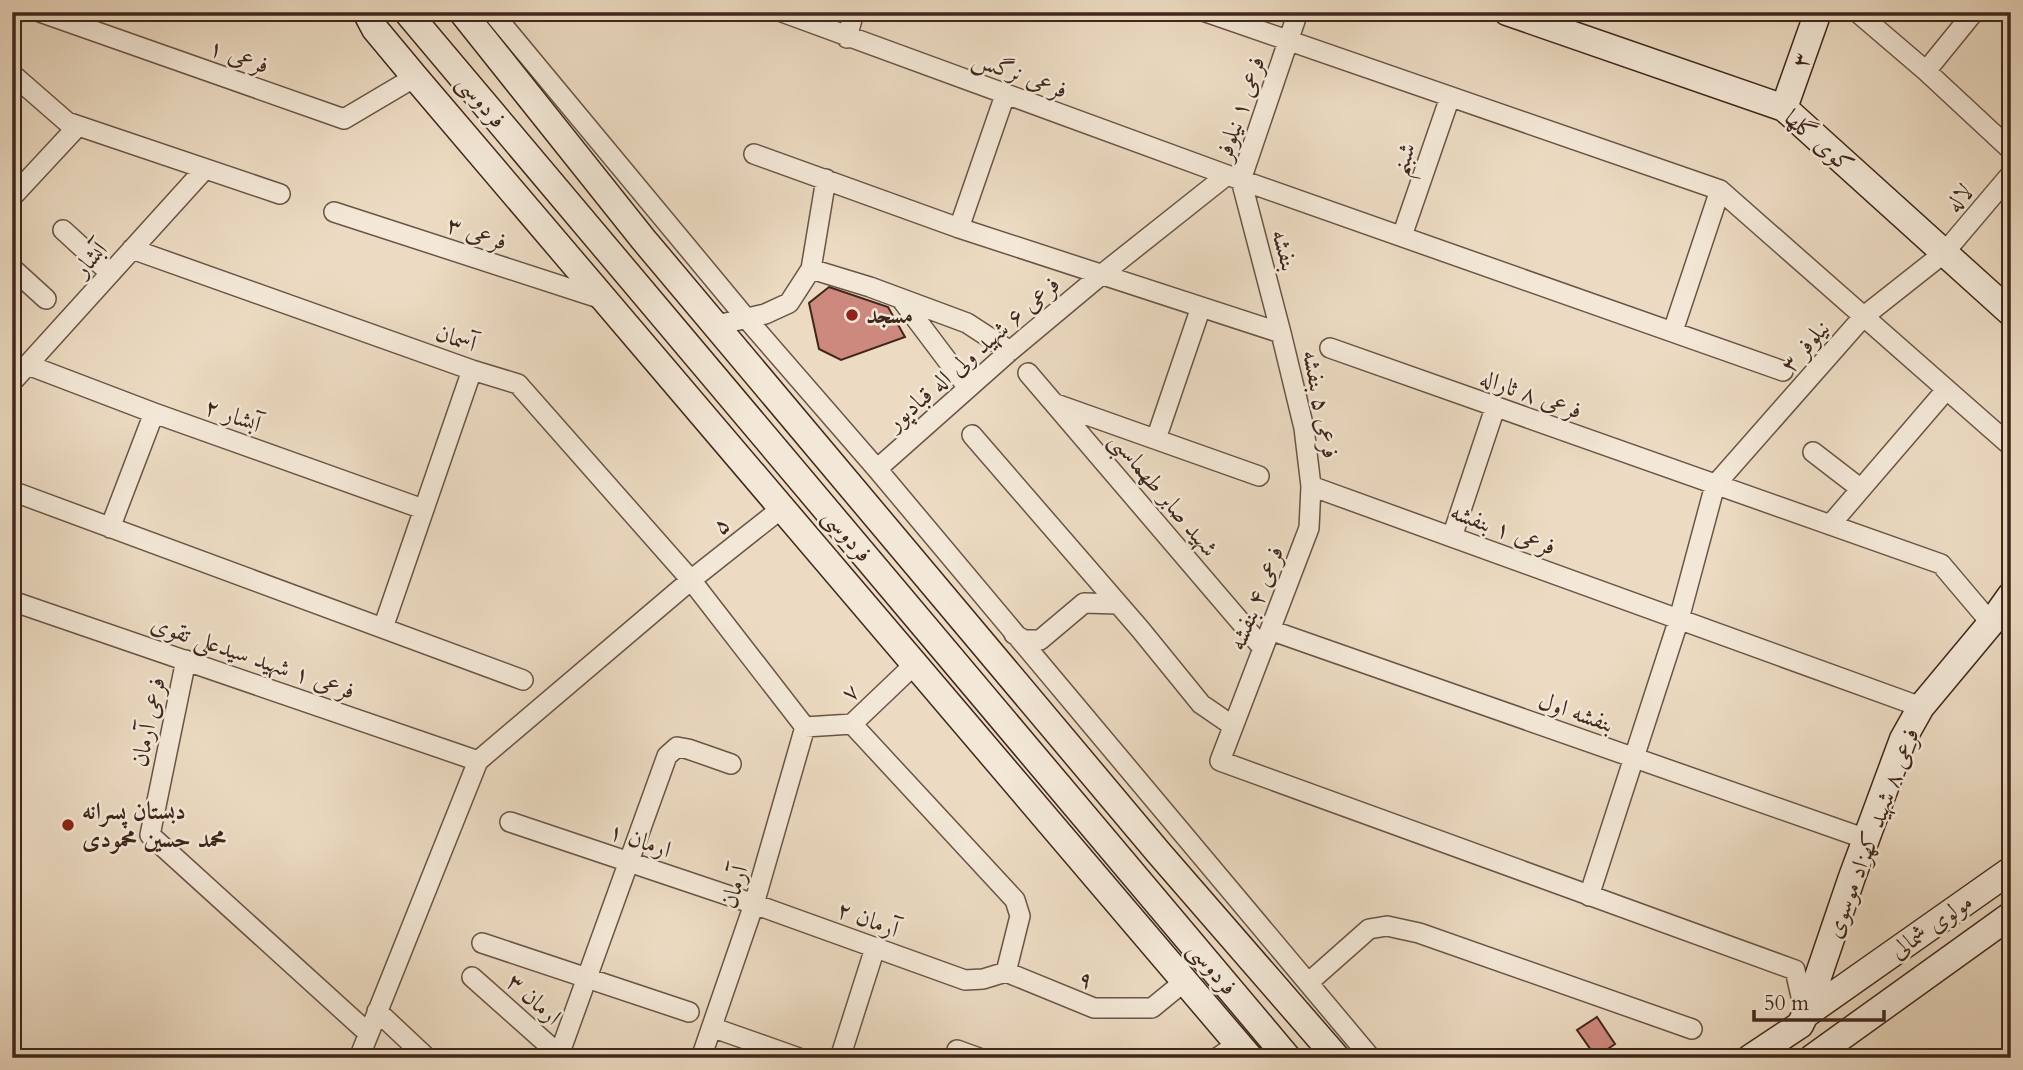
<svg xmlns="http://www.w3.org/2000/svg" width="2023" height="1070" font-family="Cardo,Amiri,serif">
	<style>
		.building { fill: #ce897e; stroke: #3f271c; stroke-width: 2 }
		.lines { fill: none; stroke-linecap: round; stroke-linejoin: round }
		.street-casing { stroke: #6a5446; stroke-width: 22 }
		.secondary-casing { stroke: #3f271c; stroke-width: 29 }
		.street { stroke: #f3e8d7; stroke-width: 19 }
		.secondary { stroke: #f3e8d7; stroke-width: 26 }
		.poi-dot { fill: #8f2418; stroke: #f3e8d7; stroke-width: 2.5 }
		.labels { text-anchor: middle; stroke-width: 5; stroke-linejoin: round; paint-order: stroke }
		.street-label { font-size: 24px; fill: #3f271c; stroke: #f3e8d7 }
		.poi-label { font-size: 24px; font-weight: bold; fill: #3f271c; stroke: #f3e8d7; text-anchor: start }
	</style>
	<rect width="100%" height="100%" fill="#ecdbc2"/>
	<filter id="stains"><feTurbulence type="fractalNoise" baseFrequency=".00286" numOctaves="4"/><feColorMatrix values="0 0 0 0 .2 0 0 0 0 .09 0 0 0 0 .02 0 0 0 .5 -.17"/></filter>
	<radialGradient id="worn" r=".72"><stop offset=".6" stop-color="#630" stop-opacity="0"/><stop offset="1" stop-color="#630" stop-opacity=".3"/></radialGradient>
	<!-- building -->
	<path class="building" d="M829 287 888 307 905 337 841 360 819 349 809 303Z
		M1597 1017 1615 1044 1596 1057 1577 1030Z"/>
	<g class="lines">
		<!-- street casing -->
		<g class="street-casing">
			<path id="street" d="M40 12 344 119 415 77
				M492 12 746 318 877 469 1371 1058
				M782 12 1227 175 1783 371
				M1206 12 1720 190 2011 446
				M1857 12 1926 71 2011 150
				M12 16 18 12
				M847 38 854 12
				M1926 71 1974 12
				M12 74 67 122 280 194
				M754 154 959 228 1281 333
				M1241 180 1281 333 1304 428 1311 486 1309 528 1220 761 1795 970 1805 1014
				M1241 180 1298 12
				M12 197 78 126
				M334 212 605 300
				M959 228 1005 95
				M63 230 110 273
				M1402 236 1450 97
				M132 249 472 370 518 384 691 580 805 727
				M12 268 46 299
				M811 269 826 179
				M901 299 968 388
				M717 325 765 314 789 303 811 269 870 287 967 323 1010 351
				M1673 331 1720 190
				M1330 348 1941 564 1991 623
				M28 365 154 413 423 509
				M1028 373 1262 647
				M12 382 204 170
				M1056 404 1259 476
				M972 435 1140 629 1201 704 1233 726
				M1156 439 1201 307
				M1813 452 1861 489
				M877 469 1010 351 1101 275 1227 175
				M1311 486 1921 707
				M12 491 523 680
				M1830 525 1946 390
				M110 528 154 413
				M1452 537 1495 408
				M12 601 478 761
				M383 628 472 370
				M1270 630 1866 839
				M1014 634 1024 640H1040L1084 603 1118 604
				M186 660 150 835 368 1033
				M852 724 1015 900 1020 916 1006 972
				M805 727 852 724 916 663
				M510 822 754 904 965 980 983 979 1006 972 1094 1008H1152L1185 981
				M1589 896 1679 619 1715 485 1863 317 1944 253 2011 174
				M482 943 689 1012
				M472 977 563 1058
				M1308 983 1369 929 1387 926 1419 933 1692 1029
				M377 1011 427 1058
				M714 1028 799 1058
				M957 1050 979 1058
				M559 1055 667 756 677 747 688 749 731 764
				M359 1058 478 761 691 580 782 508
				M701 1058 754 904 805 727
				M840 1058 875 948
				M1217 1058 1238 1044"/>
		</g>
		<!-- secondary casing -->
		<g class="secondary-casing">
			<path id="secondary" d="M366 12 375 29 415 77 1250 1058
				M407 12 1288 1058
				M462 12 643 239 1158 852 1337 1058
				M1507 12 1784 108 2011 313
				M1784 108 1818 12
				M1805 1015 1852 877 1903 739 1921 707 1991 623 2011 595
				M1750 1058 1800 1025 1805 1015 2011 870
				M1812 1058 2011 915"/>
		</g>
		<!-- street -->
		<use href="#street" class="street"/>
		<!-- secondary -->
		<use href="#secondary" class="secondary"/>
	</g>
	<!-- markers -->
	<g class="poi-dot">
		<circle cx="852" cy="315" r="7"/>
		<circle cx="68" cy="825" r="7"/>
	</g>
	<g class="labels">
		<!-- street labels -->
		<g class="street-label">
			<text transform="translate(239 56) rotate(19)" y="8">فرعی ۱</text>
			<text transform="translate(1801 60) rotate(-71)" y="8">۳</text>
			<text transform="translate(1020 74) rotate(20)" y="8">فرعی نرگس</text>
			<text transform="translate(482 101) rotate(50)" y="8">فردوسی</text>
			<text transform="translate(1240 108) rotate(-71)" y="8">فرعی ۱ نیلوفر</text>
			<text transform="translate(1819 141) rotate(41)" y="8">کوی گلها</text>
			<text transform="translate(1403 159) rotate(-71)" y="8">شبنم</text>
			<text transform="translate(1959 198) rotate(-50)" y="8">لاله</text>
			<text transform="translate(477 233) rotate(18)" y="8">فرعی ۳</text>
			<text transform="translate(1285 250) rotate(75)" y="8">بنفشه</text>
			<text transform="translate(90 259) rotate(-48)" y="8">آبشار</text>
			<text transform="translate(456 338) rotate(19)" y="8">آسمان</text>
			<text transform="translate(1805 346) rotate(-49)" y="8">نیلوفر ۳</text>
			<text transform="translate(973 353) rotate(-41)" y="8">فرعی ۶ شهید ولی اله قبادپور</text>
			<text transform="translate(1531 394) rotate(19)" y="8">فرعی ۸ ثاراله</text>
			<text transform="translate(1321 404) rotate(79)" y="8">فرعی ۵ بنفشه</text>
			<text transform="translate(233 415) rotate(20)" y="8">آبشار ۲</text>
			<text transform="translate(1164 494) rotate(50)" y="8">شهید صابر طهماسبی</text>
			<text transform="translate(721 525) rotate(-38)" y="8">۵</text>
			<text transform="translate(1503 529) rotate(20)" y="8">فرعی ۱ بنفشه</text>
			<text transform="translate(848 535) rotate(50)" y="8">فردوسی</text>
			<text transform="translate(1256 598) rotate(-68)" y="8">فرعی ۴ بنفشه</text>
			<text transform="translate(253 657) rotate(19)" y="8">فرعی ۱ شهید سیدعلی تقوی</text>
			<text transform="translate(850 692) rotate(-43)" y="8">۷</text>
			<text transform="translate(1576 712) rotate(19)" y="8">بنفشه اول</text>
			<text transform="translate(148 722) rotate(-78)" y="8">فرعی آرمان</text>
			<text transform="translate(1872 833) rotate(-69)" y="8">فرعی ۸ شهید کهزاد موسوی</text>
			<text transform="translate(640 840) rotate(19)" y="8">ارمان ۱</text>
			<text transform="translate(734 887) rotate(-73)" y="8">آرمان</text>
			<text transform="translate(868 919) rotate(20)" y="8">آرمان ۲</text>
			<text transform="translate(1931 926) rotate(-35)" y="8">مولوی شمالی</text>
			<text transform="translate(1213 968) rotate(50)" y="8">فردوسی</text>
			<text transform="translate(1086 979) rotate(22)" y="8">۹</text>
			<text transform="translate(534 999) rotate(42)" y="8">ارمان ۳</text>
		</g>
		<!-- poi labels -->
		<g class="poi-label">
			<text x="866" y="323">مسجد</text>
			<text x="82" y="819">دبستان پسرانه<tspan x="82" dy="28">محمد حسین محمودی</tspan></text>
		</g>
	</g>
	<!-- margin -->
	<rect width="2023" height="1070" fill="none" stroke="#ecdbc2" stroke-width="42"/>
	<rect x="14" y="14" width="1995" height="1042" fill="none" stroke="#3f271c" stroke-width="3.5"/>
	<rect x="21" y="21" width="1981" height="1028" fill="none" stroke="#3f271c" stroke-width="2"/>
	<!-- scale -->
	<path d="M1754 1010v10h130v-10" fill="none" stroke="#3f271c" stroke-width="3.5"/>
	<text x="1764" y="1010" font-size="21" fill="#3f271c" stroke="#f3e8d7" stroke-width="5" paint-order="stroke">50 m</text>
	<rect width="100%" height="100%" filter="url(#stains)"/>
	<rect width="100%" height="100%" fill="url(#worn)"/>
</svg>
